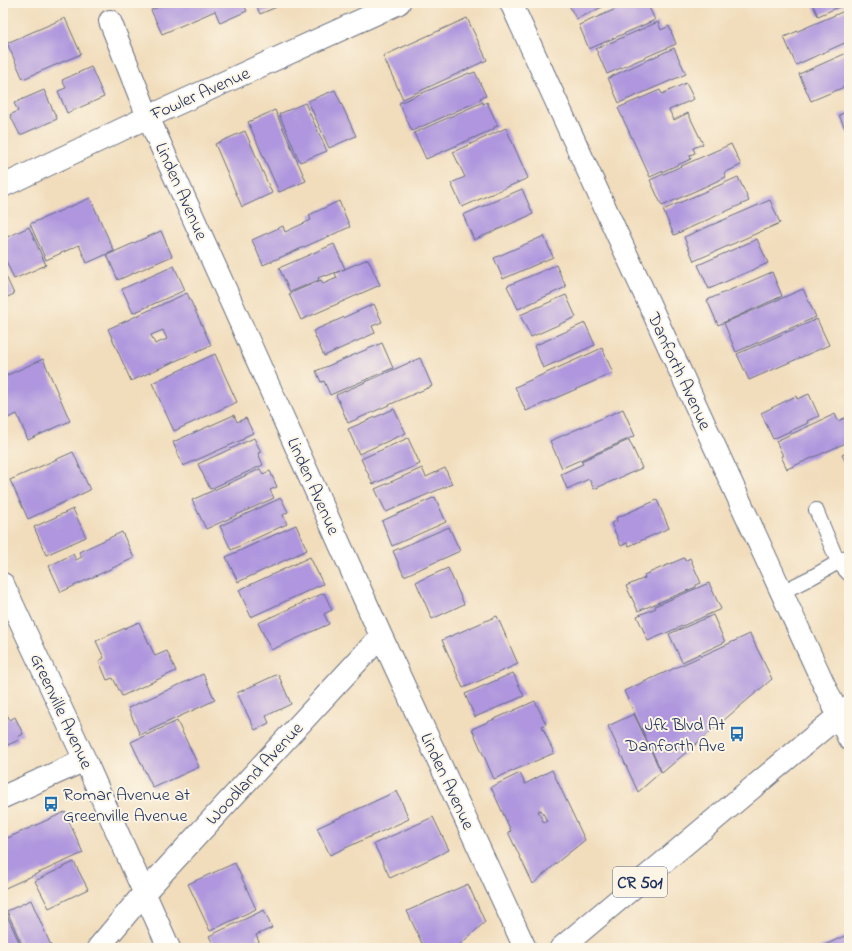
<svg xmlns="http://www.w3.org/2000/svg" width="852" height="951" font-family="'Indie Flower',sans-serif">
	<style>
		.building { fill: #af96de; fill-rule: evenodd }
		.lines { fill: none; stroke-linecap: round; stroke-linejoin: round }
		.service-casing { stroke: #666c7f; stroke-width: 16 }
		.minor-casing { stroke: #666c7f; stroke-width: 24 }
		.secondary-casing { stroke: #666c7f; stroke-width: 24 }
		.primary-casing { stroke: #666c7f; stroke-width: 24 }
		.service { stroke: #fff; stroke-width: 14 }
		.minor { stroke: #fff; stroke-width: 22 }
		.secondary { stroke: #fff; stroke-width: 22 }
		.primary { stroke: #fff; stroke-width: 22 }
		.labels { text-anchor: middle; stroke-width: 4; stroke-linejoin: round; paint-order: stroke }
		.shield { fill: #fcf5e5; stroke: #5e6a86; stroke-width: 1 }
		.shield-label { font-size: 17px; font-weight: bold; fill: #1b2f5e }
		.street-label { font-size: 18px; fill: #1b2f5e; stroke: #fcf5e5 }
		.poi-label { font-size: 18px; fill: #1b2f5e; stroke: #fcf5e5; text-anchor: end }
	</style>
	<rect width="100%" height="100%" fill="#fcf5e5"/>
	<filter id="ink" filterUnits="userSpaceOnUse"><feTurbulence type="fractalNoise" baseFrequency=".025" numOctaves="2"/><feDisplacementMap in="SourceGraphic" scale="8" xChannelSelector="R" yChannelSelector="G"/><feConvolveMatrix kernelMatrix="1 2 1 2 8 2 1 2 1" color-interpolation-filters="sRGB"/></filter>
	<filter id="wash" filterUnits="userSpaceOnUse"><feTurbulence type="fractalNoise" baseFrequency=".012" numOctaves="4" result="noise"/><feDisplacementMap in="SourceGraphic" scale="16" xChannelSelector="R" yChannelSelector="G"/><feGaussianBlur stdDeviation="0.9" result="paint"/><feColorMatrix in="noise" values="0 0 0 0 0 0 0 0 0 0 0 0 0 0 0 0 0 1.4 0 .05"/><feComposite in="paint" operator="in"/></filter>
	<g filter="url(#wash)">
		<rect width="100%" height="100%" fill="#f1ddbc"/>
		<g id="blocks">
			<!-- building -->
			<path class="building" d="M168 3H243L247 11 220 23 215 11 162 34 151 10Z
				M255 3H286L260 14Z
				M568 3H611L576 19Z
				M630 3H647L655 20 589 49 579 25Z
				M812 3H848L818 16Z
				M849 9V41L796 65 784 37Z
				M65 18 81 54 23 79 7 43Z
				M467 18 487 60 403 99 383 56Z
				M658 22 661 30 669 26 676 44 607 74 596 49Z
				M674 48 686 74 619 103 608 78Z
				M849 52V85L811 101 799 74Z
				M91 67 104 97 67 113 58 91 66 88 62 80Z
				M475 72 486 96 480 98 481 100 412 131 399 103 469 73 470 74Z
				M686 83 694 99 669 110 674 120 688 113 703 144 693 148 695 153 690 155 691 159 650 177 618 108 660 90 662 94Z
				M44 90 57 119 20 135 10 115 18 111 14 103Z
				M335 90 356 136 329 148 308 101Z
				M483 102V104L487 102 498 126 494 127V129L426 159 414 133Z
				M305 103 327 151 300 162 279 114Z
				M275 110 306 181 279 192 248 122Z
				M849 111V132L847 133 839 115Z
				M506 128 528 178 462 207 451 183 465 177 453 152Z
				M245 131 272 193 242 207 215 144Z
				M731 144 741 165 724 173 726 177 662 206 650 180Z
				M738 177 749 201 674 235 663 210Z
				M522 189 533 214 474 240 463 215Z
				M90 198 114 251 87 263 79 245 46 260 30 224Z
				M770 200 780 223 694 261 684 237Z
				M339 201 350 227 263 265 252 240 283 226 285 232 311 220 309 215Z
				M29 227 46 265 14 279 3 254V239Z
				M161 231 172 256 118 280 107 255Z
				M544 236 553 257 503 279 494 258Z
				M757 239 768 263 709 289 698 265Z
				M334 244 345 269 326 276 325 275 318 278 319 280 290 292 279 268Z
				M368 259 380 285 301 320 289 294 321 280 323 284 337 278 335 273Z
				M556 265 566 287 518 309 507 286Z
				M174 266 185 290 133 313 122 289Z
				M3 270 14 294 3 299Z
				M772 272 782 296 718 325 707 300Z
				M803 289 816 317 736 352 724 323Z
				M187 293 211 345 131 381 108 329ZM163 330 167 339 155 344 151 335Z
				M566 295 576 317 531 337 520 315Z
				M374 304 382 322 372 326 375 333 324 356 313 331Z
				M817 319 829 345 749 380 737 354Z
				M585 323 595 345 543 368 534 346Z
				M382 343 393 368 330 395 324 381 321 382 316 371Z
				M602 348 613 373 526 411 515 387Z
				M215 354 237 402 174 431 152 383Z
				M420 358 432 386 348 423 336 395Z
				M43 359 70 421 28 440 17 414 3 420V377Z
				M809 394 819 416 807 421 808 423 773 439 761 413 796 396 797 399Z
				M394 409 406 433 359 454 348 429Z
				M623 409 635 436 562 468 550 441Z
				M835 414 838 421 845 418 849 427V435L845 437 848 442 787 469 781 456H783L776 441Z
				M234 415 237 422 246 418 253 433 244 437V439L183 466 173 442Z
				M254 438 261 452 258 453 263 465 210 489 198 464Z
				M408 438 420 464 373 484 361 459Z
				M629 440 642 468 594 489 589 479 567 489 561 474 583 464 581 461 588 458Z
				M73 452 90 490 28 519 10 480Z
				M849 452V469L842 455Z
				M422 468 426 477 445 468 452 484 386 512 375 489Z
				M260 469 263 474 270 471 277 487 270 490 274 498 206 529 192 500Z
				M435 497 446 522 392 546 382 521Z
				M281 498 288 512 283 515 287 524 231 550 220 526Z
				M657 500 669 528 629 546 627 543 621 546 611 523 617 521 616 518Z
				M73 509 86 537 46 555 34 527Z
				M296 525 307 550 238 582 226 557Z
				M449 527 460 551 404 576 393 551Z
				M122 532 134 558 61 592 49 566 73 554 76 560 82 557 79 552Z
				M310 557 323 584 251 617 239 590Z
				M684 558 685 561 690 558 701 583 696 585V587L638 611 626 586 645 578 644 575Z
				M448 568 464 604 432 619 416 582Z
				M709 583 721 609 648 641 637 616 656 608 655 606Z
				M324 593 332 610 324 614 329 624 271 650 258 623Z
				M713 615 725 642 682 662 669 634Z
				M497 616 518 664 463 688 442 640Z
				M139 622 155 656 167 651 176 671 122 696 113 678 107 680 99 661 104 658 96 641Z
				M750 634 772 679 662 773 624 691Z
				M513 673 524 696 475 717 465 694Z
				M203 674 215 700 140 735 128 708Z
				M278 674 291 704 266 716 269 723 255 730 237 693Z
				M535 701 546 724 542 726 554 753 494 779 472 729Z
				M6 713 10 720 15 717 23 734 18 737 19 740 3 747V715Z
				M634 714 661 772 638 792 608 726Z
				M177 721 199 767 153 788 131 742Z
				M552 770 585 840 560 860 533 884 508 832 511 831 491 787 520 773 525 784ZM541 810 547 821 544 823 538 811Z
				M397 791 409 819 330 855 317 828Z
				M65 812 83 853 3 889V840Z
				M433 817 449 850 390 878 374 844Z
				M74 862 88 889 49 908 35 881Z
				M235 863 256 909 210 931 188 884Z
				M468 884 485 922 456 948H424L407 911Z
				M31 900 52 948H23L7 911Z
				M3 907 19 942 7 948H3Z
				M264 910 272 928 256 935 259 942 247 948H215L209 936Z
				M849 934V948H818Z"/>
		</g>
	</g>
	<g filter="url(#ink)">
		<use href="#blocks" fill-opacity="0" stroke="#666c7f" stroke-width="1"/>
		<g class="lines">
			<!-- service casing -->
			<g class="service-casing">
				<path id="service" d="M816 510 838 562 849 574
					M782 592 812 577 849 556"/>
			</g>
			<!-- minor casing -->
			<g class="minor-casing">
				<path id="minor" d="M110 21 148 117 381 636 525 948
					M3 186 148 117 399 3
					M3 584 85 760 169 948
					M3 797 85 760
					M98 948 144 893 381 636"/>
			</g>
			<!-- secondary casing -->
			<g class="secondary-casing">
				<path id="secondary" d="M511 3 849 739"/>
			</g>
			<!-- primary casing -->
			<g class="primary-casing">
				<path id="primary" d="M561 948 849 707"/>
			</g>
			<!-- service -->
			<use href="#service" class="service"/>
			<!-- minor -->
			<use href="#minor" class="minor"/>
			<!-- secondary -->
			<use href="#secondary" class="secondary"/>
			<!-- primary -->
			<use href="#primary" class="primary"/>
		</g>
	</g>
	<!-- icons -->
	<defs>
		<g id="bus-bare" transform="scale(1.2)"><path d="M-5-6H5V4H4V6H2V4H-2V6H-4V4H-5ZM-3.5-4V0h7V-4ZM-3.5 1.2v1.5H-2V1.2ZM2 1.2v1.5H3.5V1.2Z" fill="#1f6fb2" stroke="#fcf5e5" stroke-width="2.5" paint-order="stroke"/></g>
	</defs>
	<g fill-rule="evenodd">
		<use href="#bus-bare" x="737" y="734"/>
		<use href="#bus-bare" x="51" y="804"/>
	</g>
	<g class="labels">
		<!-- shield labels -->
		<rect class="shield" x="613" y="867" width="54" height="30" rx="3"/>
		<g class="shield-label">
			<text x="640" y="888">CR 501</text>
		</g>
		<!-- street labels -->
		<g class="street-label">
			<text transform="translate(200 93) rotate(-24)" y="6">Fowler Avenue</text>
			<text transform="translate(182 191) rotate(66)" y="6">Linden Avenue</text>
			<text transform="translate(680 371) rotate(65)" y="6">Danforth Avenue</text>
			<text transform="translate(314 486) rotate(66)" y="6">Linden Avenue</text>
			<text transform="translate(62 711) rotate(65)" y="6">Greenville Avenue</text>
			<text transform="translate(254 773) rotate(-47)" y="6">Woodland Avenue</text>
			<text transform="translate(448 781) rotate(65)" y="6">Linden Avenue</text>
		</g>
		<!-- poi labels -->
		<g class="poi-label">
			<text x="725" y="730">Jfk Blvd At<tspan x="725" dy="21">Danforth Ave</tspan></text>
			<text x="63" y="800" text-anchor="start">Romar Avenue at<tspan x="63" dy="21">Greenville Avenue</tspan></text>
		</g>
	</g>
	<!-- margin -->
	<rect width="852" height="951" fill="none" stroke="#fcf5e5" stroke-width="16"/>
</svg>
